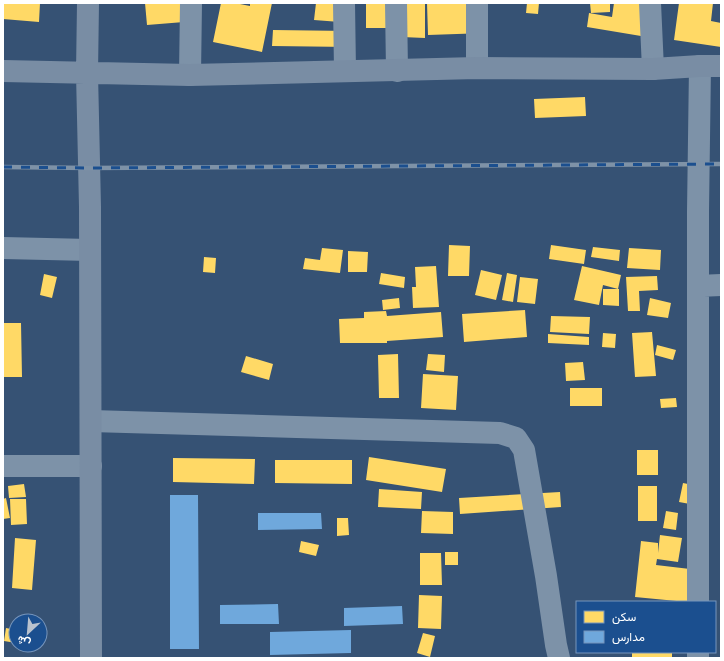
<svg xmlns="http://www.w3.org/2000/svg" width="724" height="661" font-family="Barlow,Vazirmatn,sans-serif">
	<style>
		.homes { fill: #ffd966 }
		.schools { fill: #6fa8dc }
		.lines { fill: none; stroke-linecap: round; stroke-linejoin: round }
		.street { stroke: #7d92a8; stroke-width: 22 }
		.secondary { stroke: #798da4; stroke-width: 22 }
		.rail-casing { stroke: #7e92a7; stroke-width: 4.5 }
		.rail { stroke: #1b4f8f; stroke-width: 3; stroke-dasharray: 9; stroke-linecap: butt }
	</style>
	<rect width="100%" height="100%" fill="#365274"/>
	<!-- homes -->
	<path class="homes" d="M3 3H40L39 22 3 19Z
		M145 3H183L184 22 147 25Z
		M221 3H235L250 6V3H272L262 52 213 42Z
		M316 3H342L340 22 314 20Z
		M366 3H396V28H366Z
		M402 3H425V38L402 37Z
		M427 3H485L486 33 428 35Z
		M527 3H539L538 14 526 13Z
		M590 3H610V12L591 13Z
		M614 3H652L647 37 587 27 589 13 612 17Z
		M679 3H713L711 21 721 23V47L674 40Z
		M273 30 350 31V47L272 46Z
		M585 97 586 116 535 118 534 99Z
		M449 245 470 246 469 276H448Z
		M551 245 586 250 584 264 549 259Z
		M593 247 620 250 619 261 591 257Z
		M322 248 343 250 340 273 303 269 305 258 320 260Z
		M629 248 661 250 660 270 627 268Z
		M348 251 368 252 367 272H348Z
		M204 257 216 258 215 273 203 272Z
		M436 266 439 307 413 308 412 287H416L415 267Z
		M582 266 621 275 618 289 603 285 599 305 574 300Z
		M481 270 502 275 496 300 475 295Z
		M381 273 405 277 404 288 379 284Z
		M507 273 517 275 513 302 502 300Z
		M44 274 57 277 52 298 40 295Z
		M657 276 658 290 639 291 640 311H628L626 277Z
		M520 277 538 279 535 304 517 302Z
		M603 289H619V306L603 305Z
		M399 298 400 308 383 310 382 300Z
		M650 298 671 303 668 318 647 315Z
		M525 310 527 337 464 342 462 314Z
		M386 311 387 316 441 312 443 337 387 341V343H340L339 319 364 318V312Z
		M551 316 590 317 589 334 550 332Z
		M3 323H21L22 377H3Z
		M652 332 656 376 635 377 632 333Z
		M603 333 616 334 615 348 602 347Z
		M548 334 589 337V345L548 343Z
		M657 345 676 350 673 360 655 355Z
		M398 354 399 398H379L378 355Z
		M428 354 445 355 444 372 426 370Z
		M246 356 273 364 269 380 241 372Z
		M583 362 585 380 566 381 565 363Z
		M423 374 458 376 456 410 421 408Z
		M570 388H602V406H570Z
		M676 398 677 407 661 408 660 399Z
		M637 450H658V475H637Z
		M369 457 446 469 442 492 366 480Z
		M173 458 255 459 254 484 173 482Z
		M275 460H352V484L275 483Z
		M683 483 693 485 690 504 679 502Z
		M24 484 26 497 9 498 8 486Z
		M638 486H657V521H638Z
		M379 489 422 492 421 509 378 507Z
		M560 492 561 507 460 514 459 498Z
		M6 498 10 518 3 519V499Z
		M10 499H26L27 524 11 525Z
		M422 511 453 512V534L421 533Z
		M666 511 678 513 676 530 663 528Z
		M337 518H348L349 535 337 536Z
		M660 535 682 538 678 562 657 559 656 565 690 569 687 602 635 597 641 541 658 543V553Z
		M15 538 36 540 32 590 12 588Z
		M301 541 319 545 316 556 299 552Z
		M445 552H458V565H445Z
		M420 553H441L442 585H420Z
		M419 595 442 596 441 629 418 628Z
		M6 628 16 630V643L4 641Z
		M423 633 435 636 430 657 417 653Z
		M632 652H672V658H632Z"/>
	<!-- schools -->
	<path class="schools" d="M170 495H198L199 649H170Z
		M258 513H321L322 529 258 530Z
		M278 604 279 624H220V605Z
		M402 606 403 624 344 626V608Z
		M351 630V653L270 655V632Z"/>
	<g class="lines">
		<!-- street -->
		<path class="street" d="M344 3 345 71
			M396 3 397 71
			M477 3V68
			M650 3 653 69
			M190 75 191 3
			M3 248 90 250
			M698 286 721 285
			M91 421 500 433 516 438 524 450 546 576 556 645 559 658
			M3 466H91
			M698 602V211L700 66
			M698 652V658"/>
		<!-- secondary -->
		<path class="secondary" d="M88 3 87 73 90 207 91 658
			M3 71 190 75 477 68 653 69 700 66H721"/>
		<!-- rail casing -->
		<g class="rail-casing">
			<path id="rail" d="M3 167 89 168 721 164"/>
		</g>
		<!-- rail -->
		<use href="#rail" class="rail"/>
	</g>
	<!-- border -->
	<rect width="724" height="661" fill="none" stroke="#ffffff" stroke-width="8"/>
	<!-- legend -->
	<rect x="576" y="601" width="140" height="52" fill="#1b4f8f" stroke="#7695bc"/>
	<rect x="584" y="611" width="20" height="12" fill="#ffd966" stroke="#7695bc"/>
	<text x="612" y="621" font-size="12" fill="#ffffff">سكن</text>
	<rect x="584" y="631" width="20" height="12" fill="#6fa8dc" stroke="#7695bc"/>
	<text x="612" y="641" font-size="12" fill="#ffffff">مدارس</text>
	<!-- north arrow -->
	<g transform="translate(28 633) rotate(206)"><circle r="19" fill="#1b4f8f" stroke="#7695bc"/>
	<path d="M0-3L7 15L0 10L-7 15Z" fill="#b9c2ce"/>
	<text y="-6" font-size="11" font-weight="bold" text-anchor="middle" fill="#ffffff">ش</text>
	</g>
</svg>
